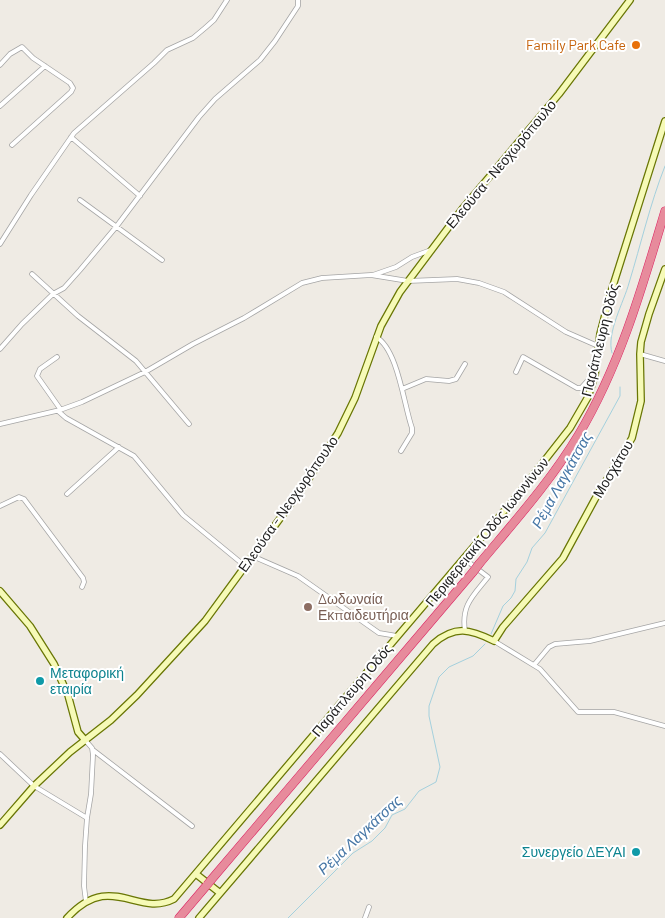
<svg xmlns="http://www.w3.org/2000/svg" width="665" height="918" font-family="Barlow,sans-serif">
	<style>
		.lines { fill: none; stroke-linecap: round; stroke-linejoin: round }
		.stream { stroke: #a4d0dd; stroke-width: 1 }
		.street-casing { stroke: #a5a5a5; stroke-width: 5.5 }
		.secondary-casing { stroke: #697604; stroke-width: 8 }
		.highway-casing { stroke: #db2362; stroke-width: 9 }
		.street { stroke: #fff; stroke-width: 4 }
		.secondary { stroke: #f6fab7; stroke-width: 5.5 }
		.highway { stroke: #e78b9c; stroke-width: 8 }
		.highway-bridge-casing { stroke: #db2362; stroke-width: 9; stroke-linecap: butt }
		.highway-bridge { stroke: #e78b9c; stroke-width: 8 }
		.food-dot { fill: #e8710a; stroke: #fff; stroke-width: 2 }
		.education-dot { fill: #8d6e63; stroke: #fff; stroke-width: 2 }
		.culture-dot { fill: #0f9aa8; stroke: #fff; stroke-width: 2 }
		.labels { text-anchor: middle; stroke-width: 4; stroke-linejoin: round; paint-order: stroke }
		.food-label { font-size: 14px; fill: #c56008; stroke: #fff; text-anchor: end }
		.street-label { font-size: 14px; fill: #1e1e1e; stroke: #fff }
		.education-label { font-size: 14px; fill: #785e54; stroke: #fff; text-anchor: start }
		.culture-label { font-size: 14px; fill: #0d838f; stroke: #fff; text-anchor: start }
		.water-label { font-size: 15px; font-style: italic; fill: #4777a6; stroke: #fff }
	</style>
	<rect width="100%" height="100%" fill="#efebe4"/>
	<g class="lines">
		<!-- stream -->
		<path class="stream" d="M612 353C606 333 624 302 629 283 641 244 650 204 665 166
			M491 634 503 606 511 598 515 591 516 579 527 562 532 548 545 533 620 396V387
			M288 918 353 853 372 841 385 828 392 815 405 809 419 791 436 782 440 767 429 716V706L439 677 449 667 473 656 485 644"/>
		<!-- street casing -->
		<g class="street-casing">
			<path id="street" d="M0 65 10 54 22 47 33 58 70 83 73 88 71 92 12 145
				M0 106 45 66
				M71 137 140 196
				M80 200 162 260
				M0 244 31 195 74 133 154 63 167 50 193 38 205 28 214 20 227 0
				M32 274 78 316 136 361 189 424
				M373 275 396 267 412 257 431 250
				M376 337C398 349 404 406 412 428V433L401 451
				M0 349 22 324 53 294 64 288 80 270 116 227 199 117 215 99 260 60 275 41 298 6V0
				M640 354 665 361
				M57 357 40 369 37 376 61 410
				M516 372 523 357 577 388H581L591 377 595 375
				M402 389 426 379 449 381 456 379 465 364
				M58 411 66 418 134 456 183 515 245 566
				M0 424 60 410 82 402 145 372 193 344 244 318 302 283 322 278 371 275 408 281 457 279 479 283 504 292 566 332 598 346
				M67 494 119 447
				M0 506 19 497 24 499 83 578 84 582 82 587
				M252 556 298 576 379 633 397 636
				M463 558 488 577C473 596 461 605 465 631
				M494 641 540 669 578 712H614L665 726
				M534 665 549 647 555 644 590 641 665 623
				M85 740 92 748 93 755 91 794 87 818 85 846 84 886 86 902
				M93 750 192 826
				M0 754 34 786 87 818
				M365 918 369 907"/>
		</g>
		<!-- secondary casing -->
		<g class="secondary-casing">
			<path id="secondary" d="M0 591 30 626 54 664 68 695 78 732 85 740
				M0 825 34 786 70 752 111 720 137 695 205 621 306 483 338 433 355 398 381 326 400 292 463 208 559 94 630 0
				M196 874 220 893
				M67 918C111 870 137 918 174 899L516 497 570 428 588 397 595 375 600 334 611 292 665 121
				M199 918 433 644C455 625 470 629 494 641L503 627 563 558 595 499 632 438 641 401 640 354 641 342 649 314 665 269"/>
		</g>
		<!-- highway casing -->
		<g class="highway-casing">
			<path id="highway" d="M479 564C514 522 551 481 579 434 620 365 642 288 665 211
				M211 880 473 572
				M179 918 207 885"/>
		</g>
		<!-- street -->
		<use href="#street" class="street"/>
		<!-- secondary -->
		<use href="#secondary" class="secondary"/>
		<!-- highway -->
		<use href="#highway" class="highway"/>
		<!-- highway-bridge casing -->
		<g class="highway-bridge-casing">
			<path id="highway-bridge" d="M473 572 479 564
				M207 885 211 880"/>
		</g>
		<!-- highway-bridge -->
		<use href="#highway-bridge" class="highway-bridge"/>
	</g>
	<!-- markers -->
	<circle class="food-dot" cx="636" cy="45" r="5"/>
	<circle class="education-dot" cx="308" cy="607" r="5"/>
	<g class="culture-dot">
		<circle cx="40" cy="681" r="5"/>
		<circle cx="636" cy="852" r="5"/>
	</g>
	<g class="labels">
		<!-- food labels -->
		<g class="food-label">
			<text x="626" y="50">Family Park Cafe</text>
		</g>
		<!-- street labels -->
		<g class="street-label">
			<text transform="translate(501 164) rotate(-50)" y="5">Ελεούσα - Νεοχωρόπουλο</text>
			<text transform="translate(600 340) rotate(-76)" y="5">Παράπλευρη Οδός</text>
			<text transform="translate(613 469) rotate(-59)" y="5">Μοσχάτου</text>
			<text transform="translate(288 504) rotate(-55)" y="5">Ελεούσα - Νεοχωρόπουλο</text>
			<text transform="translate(487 532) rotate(-51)" y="5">Περιφερειακή Οδός Ιωαννίνων</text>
			<text transform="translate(352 690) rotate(-50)" y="5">Παράπλευρη Οδός</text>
		</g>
		<!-- education labels -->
		<g class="education-label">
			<text x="318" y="604">Δωδωναία<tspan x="318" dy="16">Εκπαιδευτήρια</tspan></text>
		</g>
		<!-- culture labels -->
		<g class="culture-label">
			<text x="50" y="678">Μεταφορική<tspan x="50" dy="16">εταιρία</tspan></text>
			<text x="626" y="857" text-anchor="end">Συνεργείο ΔΕΥΑΙ</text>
		</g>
		<!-- water labels -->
		<g class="water-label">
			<text transform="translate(562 480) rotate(-61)" y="5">Ρέμα Λαγκάτσας</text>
			<text transform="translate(360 835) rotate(-43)" y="5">Ρέμα Λαγκάτσας</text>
		</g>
	</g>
</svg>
